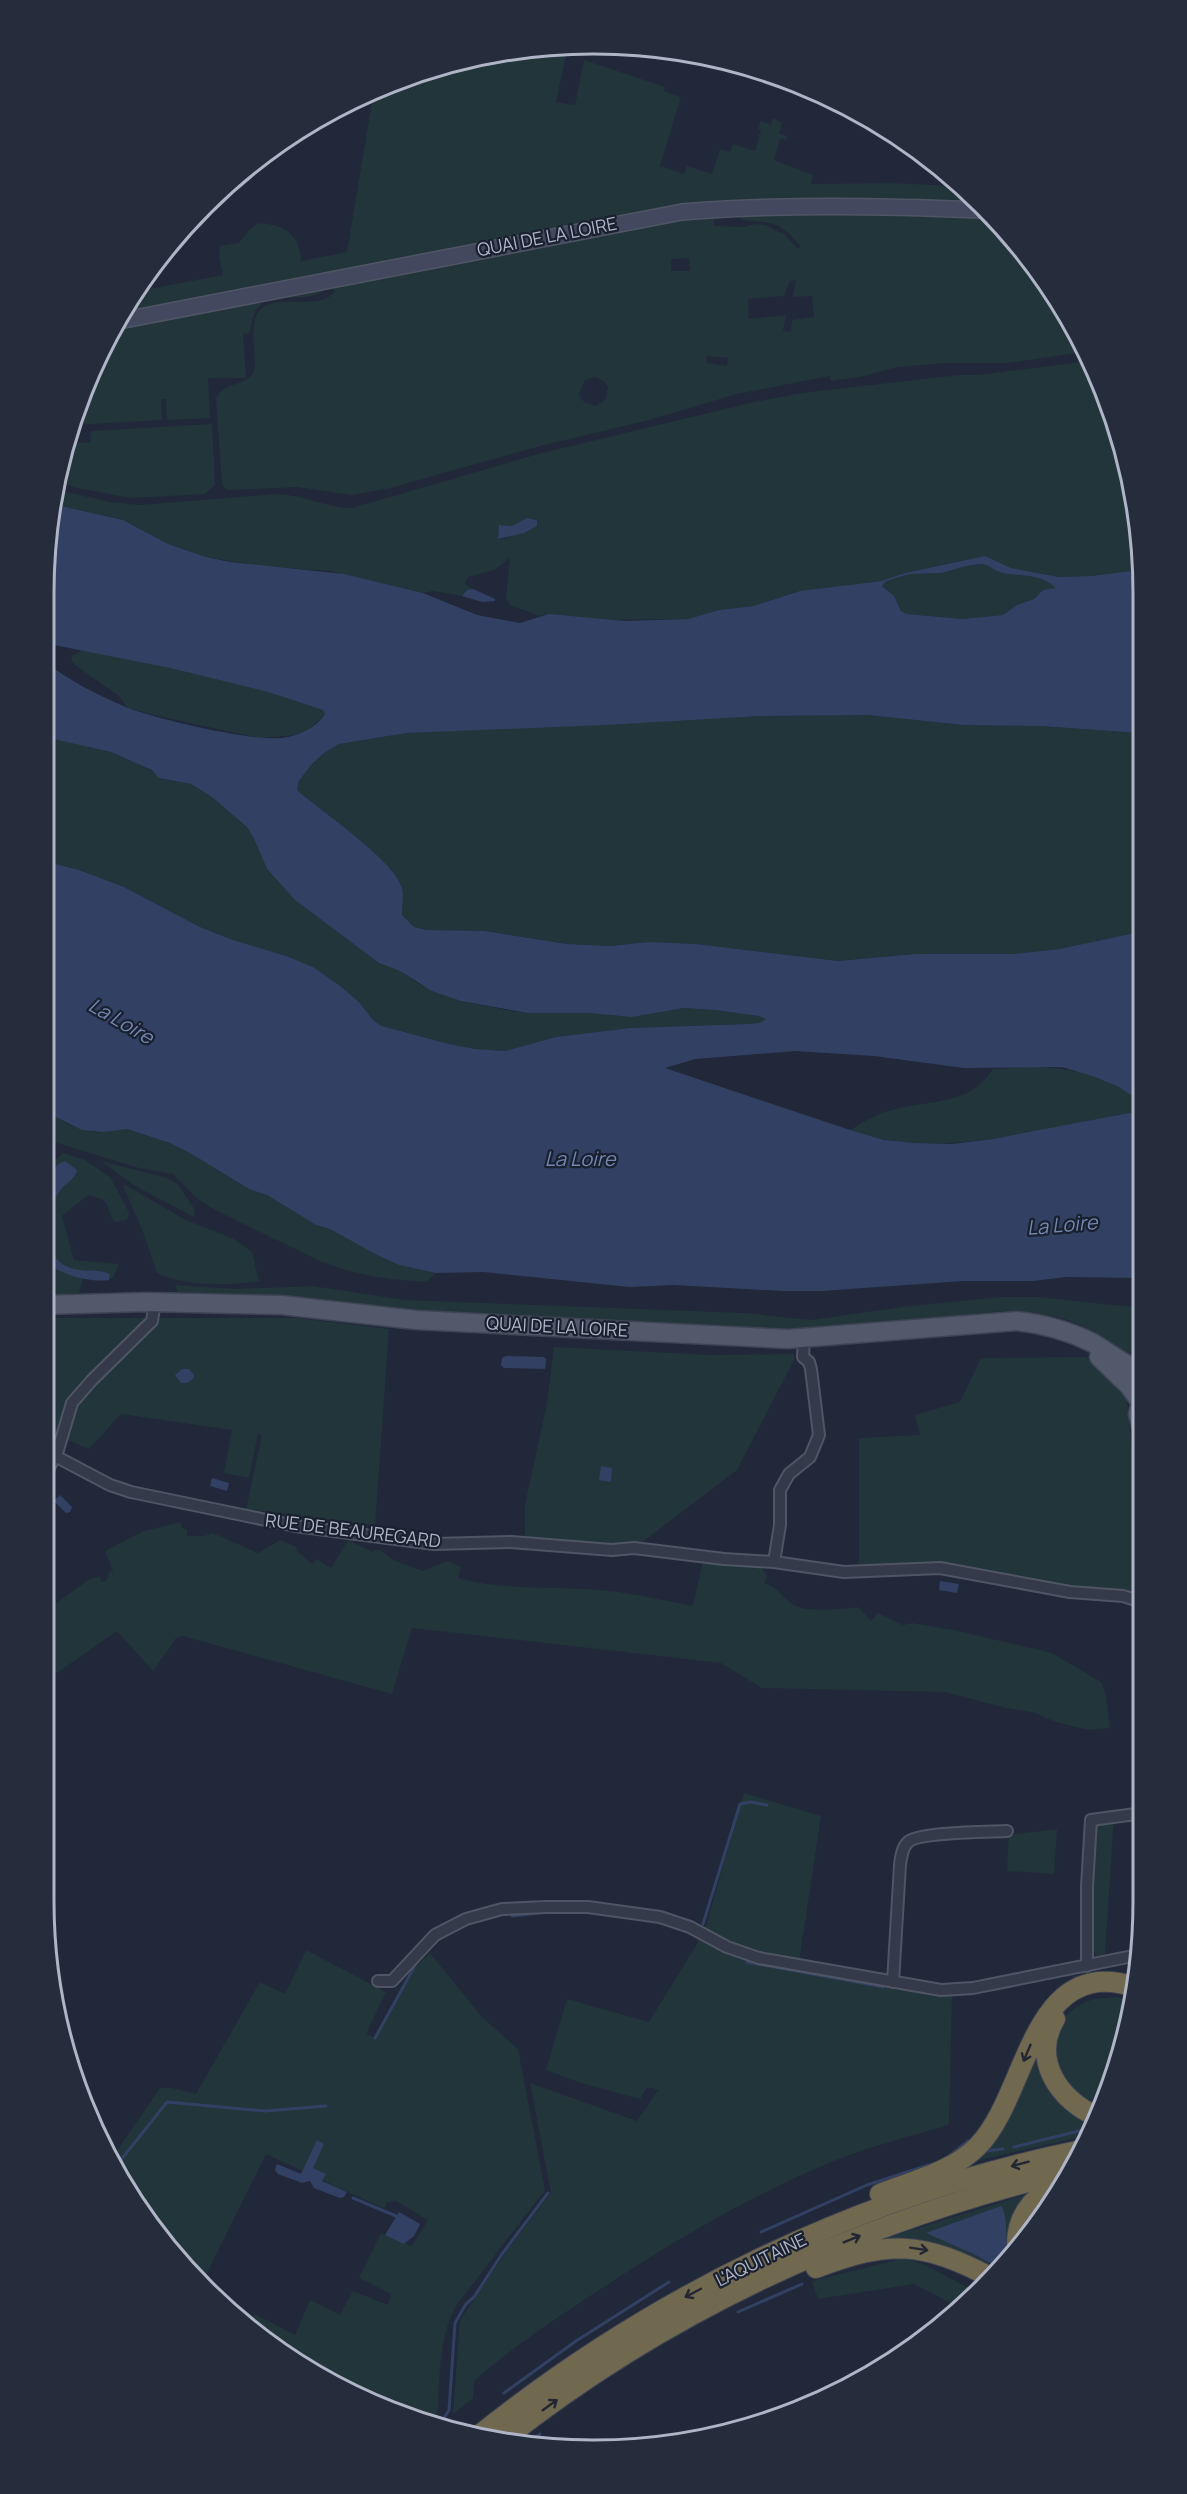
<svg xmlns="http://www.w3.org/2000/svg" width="1187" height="2494" font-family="Manrope,sans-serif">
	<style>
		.green { fill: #22353b; fill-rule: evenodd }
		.water { fill: #324163; fill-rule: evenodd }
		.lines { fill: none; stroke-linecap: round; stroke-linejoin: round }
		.stream { stroke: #324163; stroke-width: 3 }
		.street-casing { stroke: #4f5565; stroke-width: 14 }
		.secondary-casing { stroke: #4f5565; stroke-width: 18 }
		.primary-casing { stroke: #3d4454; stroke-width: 21 }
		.highway-casing { stroke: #3c4252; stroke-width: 22 }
		.street { stroke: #343a4a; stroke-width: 10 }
		.secondary { stroke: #42495e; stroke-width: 15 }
		.primary { stroke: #52596b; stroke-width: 18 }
		.highway { stroke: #716850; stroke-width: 20 }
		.oneway { stroke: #222732 }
		.labels { text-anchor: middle; stroke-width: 4.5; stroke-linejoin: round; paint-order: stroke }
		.street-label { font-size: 18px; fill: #afb5c7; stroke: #19202f }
		.water-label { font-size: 20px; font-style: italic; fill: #7487b1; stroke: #19202f }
		.rim { fill: none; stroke: #afb5c7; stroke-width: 3 }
	</style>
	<rect width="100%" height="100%" fill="#20283a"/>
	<!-- green -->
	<path class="green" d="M568 46 556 102 575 105 584 60 665 87 664 91 681 97 660 166 684 174 687 166 712 174 720 149 730 152 733 144 755 151 761 130 758 129 761 121 771 125 773 118 782 123 779 133 787 136 786 140 780 139 774 160 813 175 811 184 890 183 957 186 972 201 671 207 587 222 122 315 134 292 223 275 219 257 220 246 239 243 249 230 259 223C285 225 300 234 301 261L347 252 374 90 383 85 487 54Z
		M920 213 989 217 1030 259 1084 352 1007 363H947L897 367 860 377 831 381 830 376 737 394 649 420 540 446 390 488 351 495 298 487 228 490 222 485 216 398C225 379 250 389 255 367 255 352 251 335 255 320 263 286 320 315 335 291L333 286 682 218 718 217 714 219V226L744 227 754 224 765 225 785 235 797 248 801 247C778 219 774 224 742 220L738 215ZM689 258 690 271H671V259ZM796 280 793 297 812 296 814 317 792 320 791 332 783 331 786 315 749 319 748 299 784 296 790 281ZM706 356 728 358 727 366 707 363ZM595 377 604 381 608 387 606 399 596 406 584 402 579 394 585 380Z
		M327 288C300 312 255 275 250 333L243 334 246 378H208L210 418 167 420 166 399H161L162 420 73 425 75 443 91 442 90 431 212 424 215 485 205 494 131 498 77 488 56 481 86 383 115 327Z
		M1089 361 1102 383 1139 521V570L1092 576 1059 577 1011 568 985 556 905 573 881 581 800 591 753 606 719 610 688 619 595 620 549 614 540 616 510 605 506 598 510 558 494 570 468 577 465 584 473 589 467 590 462 596 433 591 423 593 330 571 260 566 206 557 168 544 123 520 52 504 54 489 110 502 139 505 278 494C304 495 326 508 352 508L538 454 754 402 802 393 958 375H977ZM533 518 537 520V526L504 539H498L501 525 512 526Z
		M981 564C991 565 994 571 1002 573 1025 578 1036 572 1057 588L1043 590 1034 599 1017 605 1003 615 963 619 906 614 901 611 896 600 882 585 885 581 909 574 942 573 966 566Z
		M83 650 170 668 268 692 323 710 325 714 310 728 297 735 260 738 162 717 128 708 119 696 75 665 71 659 72 656Z
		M868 715 963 725 1040 726 1139 733 1140 932 1059 949 1014 954H915L838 961 696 944 649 942 610 946 567 944 485 931 427 930 414 927 402 915C402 907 404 896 402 888 395 863 320 809 297 790L299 781 311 765 324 753 339 744 407 733 760 716Z
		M44 737 111 752 138 763 156 773 161 779 191 784 212 797 247 827 254 839 267 869 295 900 379 963 400 971 419 984 461 1001 516 1012 588 1013 632 1017 684 1008 715 1010 759 1016 767 1019 760 1023 748 1024 630 1028 556 1037 505 1051 475 1049 449 1044 383 1026 373 1020 359 1002 339 985 313 967 286 956 230 939 200 927 124 887 79 870 44 861Z
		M1031 1067C1069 1067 1109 1076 1141 1101V1114L1128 1113C1049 1128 967 1152 886 1140 874 1138 862 1134 850 1130 863 1122 876 1114 892 1110 919 1102 953 1104 977 1087 983 1082 988 1075 993 1069Z
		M44 1111 53 1114 69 1125 93 1132 127 1129 170 1143 190 1153 249 1189 267 1195 316 1225 330 1229 375 1254 399 1265 436 1273 426 1282C390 1280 354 1275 320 1261L217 1211 198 1199 173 1174 139 1168 44 1139Z
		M63 1153 85 1160 110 1177 129 1212 127 1220 114 1222C104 1205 113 1200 88 1195L62 1216 74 1260 119 1264 113 1278 83 1277 79 1293 44 1296V1176L45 1170Z
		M101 1161 167 1178 178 1184 195 1210 194 1217 135 1186Z
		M125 1185 186 1220 234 1239 252 1252 259 1281C230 1286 183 1286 157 1273L143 1232 123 1186Z
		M176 1285 237 1289 313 1286 405 1300 744 1313 811 1320 910 1306 1001 1297H1038L1141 1308 1142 1363C1117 1348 1093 1327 1064 1319 1044 1313 1024 1313 1003 1311L788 1333 402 1314 177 1293Z
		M44 1318H297L389 1329 375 1526 246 1509 262 1435 258 1434 249 1478 224 1473 232 1430 121 1414 89 1449 44 1430 50 1401 44 1399Z
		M554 1347 711 1355 794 1354V1360L737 1470 641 1543H525V1505L547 1403Z
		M1086 1357 1127 1399 1131 1441 1142 1453V1595L1085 1593 925 1564 859 1569V1438L920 1435 915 1415 960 1402 981 1358Z
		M181 1522V1527L187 1530V1536H204L213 1533 258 1553 280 1540 296 1547 297 1551 312 1564 317 1559 331 1568 348 1540 373 1552 374 1550H380L395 1561 423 1571 447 1561 461 1567 458 1578C508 1592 559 1585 610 1591 638 1594 665 1601 693 1606L704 1556 767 1561 762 1568 767 1577 764 1583C776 1586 781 1596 791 1603 804 1614 842 1609 858 1607L871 1621 878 1613 903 1625 912 1623 954 1630 1052 1653 1101 1682 1106 1695 1110 1728 1088 1730 1056 1722 1032 1712 1006 1708 945 1692 762 1688 721 1663 412 1628 392 1694 183 1636 176 1638 153 1671 117 1631 44 1682V1612L88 1580 99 1576 102 1582 106 1581 109 1572 113 1571 105 1551 144 1531Z
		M744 1793 821 1816 799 1962 739 1948 705 1929Z
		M1114 1817 1105 1954 1097 1956C1083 1942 1094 1846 1096 1823Z
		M1057 1829 1054 1874 1007 1871 1009 1835Z
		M703 1934 732 1953 952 1994 949 2122 948 2125C912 2136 874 2145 839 2159 757 2192 680 2237 607 2285 561 2315 515 2345 474 2381L473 2398 453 2414 460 2320 508 2249 551 2193 530 2083 637 2121 658 2090 647 2087 640 2099 581 2083 546 2070 567 1999 649 2022Z
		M306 1950 386 1992 366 2034 375 2038 410 1973 430 1953 482 2017 518 2049 545 2190 456 2306C438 2339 440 2381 437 2418L433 2424 383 2408 288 2358 250 2322 254 2314 295 2335 310 2300 340 2315 353 2291 388 2305 391 2294 359 2278 381 2233 412 2246 428 2220 396 2201 387 2202 385 2209 266 2154 204 2279 157 2236 114 2155 160 2088H172L196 2094 260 1982 285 1994Z
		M1118 1997 1133 2002V2008L1102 2109C1055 2091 1030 2027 1086 2002 1095 1997 1108 1998 1118 1997Z
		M1040 2042C1049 2094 1047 2097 1093 2125L1086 2136 970 2162Z
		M1034 2192 1013 2254 996 2274 873 2242Z
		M905 2258 927 2266 976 2292 960 2308 914 2284 818 2299 812 2281Z"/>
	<!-- water -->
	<path class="water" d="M52 504 123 520 168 544 206 557 230 562 344 574 423 593 477 615 520 623 549 614 625 621 688 619 719 610 753 606 800 591 881 581 905 573 985 556 1011 568 1059 577 1092 576 1139 570V733L1040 726 963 725 868 715 760 716 605 725 407 733 339 744 324 753 311 765 299 781 297 790C320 810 395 861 402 888 404 896 402 907 402 915L414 927 427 930 485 931 567 944 610 946 649 942 696 944 838 961 915 954H1014L1059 949 1140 932 1141 1101 1117 1086 1095 1077 1062 1067 964 1068 874 1056 795 1051 695 1059 665 1068 850 1130 884 1140 915 1143 952 1144 993 1139 1129 1113 1141 1114V1278L1066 1277 1033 1281H963L822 1291H783L674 1285 629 1287 483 1272 436 1273 399 1265 375 1254 330 1229 316 1225 267 1195 249 1189 190 1153 170 1143 127 1129 103 1132 82 1130 44 1111V861L79 870 124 887 200 927 230 939 286 956 313 967 339 985 359 1002 373 1020 382 1026 449 1044 475 1049 505 1051 556 1037 630 1028 748 1024 760 1023 766 1019 759 1016 715 1010 684 1008 632 1017 588 1013H528L461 1001 432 991 400 971 379 963 295 900 267 869 254 839 247 827 212 797 191 784 159 778 152 770 111 752 44 737V661C68 680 99 696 128 708 161 720 249 741 282 738 298 736 316 728 325 714L323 710 268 692 170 668 44 643V593ZM981 564C991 565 994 571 1002 573 1023 577 1039 573 1056 588L1043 590 1034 599 1017 605 1003 615 963 619 906 614 901 611 894 596 882 586 886 581 909 574 942 573 966 566Z
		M527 518 537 520V526L524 533 498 539 499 525 512 526Z
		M473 589 495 599V601L482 602 462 596 467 590Z
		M65 1161 77 1170C75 1180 64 1184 59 1192 45 1213 39 1254 68 1267 81 1273 96 1268 110 1274L109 1280C90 1283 57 1274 44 1260 44 1234 35 1171 65 1161Z
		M506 1356 544 1357 546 1359 545 1369 504 1368 501 1365 502 1358Z
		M182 1369H189L194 1375 193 1379 187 1383H181L175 1375Z
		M601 1466 612 1468 611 1482 599 1480Z
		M212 1478 229 1483 227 1491 210 1486Z
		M60 1495 72 1507 70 1512 66 1513 54 1501Z
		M940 1581 959 1584 957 1593 939 1590Z
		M317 2140 324 2144 313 2168 326 2174 322 2181 347 2192 344 2197 340 2198 314 2188 310 2181 302 2183 278 2174 275 2170 277 2164 301 2174Z
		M1001 2206C1010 2219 1003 2245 1008 2262L1001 2269 976 2255 926 2233Z
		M399 2212 420 2224 414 2236 404 2244 385 2235Z"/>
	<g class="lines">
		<!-- stream -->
		<path class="stream" d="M44 1281 52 1287
			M512 1916 547 1912
			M703 1924 740 1804 751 1802 767 1805
			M683 1930 692 1934
			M747 1962 883 1987
			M1107 1973 1136 1978
			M1075 1980 1097 1973
			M1030 2026 1046 2002 1062 1988
			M375 2038 418 1960
			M1014 2147 1091 2128
			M986 2151 1003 2149
			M949 2156 968 2141
			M120 2165V2161L167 2102 265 2111 326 2106
			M353 2198 396 2216
			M761 2232 867 2185 932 2164
			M738 2312 802 2284
			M504 2393 576 2341 669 2282
			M439 2426 449 2410 455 2323 466 2304 474 2297 502 2254 548 2193
			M530 2441 540 2434"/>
		<!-- street casing -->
		<g class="street-casing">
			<path id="street" d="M55 1456 110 1485 131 1492 295 1526 434 1544 511 1542 612 1550 634 1548 724 1559 774 1562 844 1572 940 1568 1070 1592 1123 1596 1142 1602
				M44 1478 58 1450 72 1403 92 1380 152 1321 155 1302
				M774 1562 780 1525V1490L789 1474 810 1457 819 1435 811 1369 809 1362 803 1357 804 1338
				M1087 1966V1886L1091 1820 1143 1813
				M378 1981H392L435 1935 466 1919 502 1909 546 1907H588L660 1917 690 1927 727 1947 759 1958 941 1990 973 1988 1138 1955
				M893 1982 900 1865C901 1857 902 1848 908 1842 918 1832 989 1832 1007 1831"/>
		</g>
		<!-- secondary casing -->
		<g class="secondary-casing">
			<path id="secondary" d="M119 321 682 212C782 204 882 206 981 210"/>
		</g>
		<!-- primary casing -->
		<g class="primary-casing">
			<path id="primary" d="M44 1305 146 1302 281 1305 416 1320 788 1339 1017 1321C1044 1324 1069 1331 1093 1343 1110 1353 1124 1365 1142 1372
				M1099 1357 1129 1386 1140 1401
				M1142 1398 1138 1414 1142 1429"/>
		</g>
		<!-- highway casing -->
		<g class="highway-casing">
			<path id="highway" d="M1055 2019C1031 2059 1059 2101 1098 2117
				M880 2194C913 2181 952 2172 978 2146 1029 2094 1030 1953 1135 1987
				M1017 2247C1016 2221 1029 2198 1054 2188
				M816 2268C889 2240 922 2241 992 2278
				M477 2437C651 2297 858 2196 1077 2151
				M503 2440C667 2310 860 2222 1063 2173"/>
		</g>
		<!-- street -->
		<use href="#street" class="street"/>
		<!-- secondary -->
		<use href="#secondary" class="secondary"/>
		<!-- primary -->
		<use href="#primary" class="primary"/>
		<!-- highway -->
		<use href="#highway" class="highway"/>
	</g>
	<!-- one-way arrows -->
	<defs><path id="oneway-shaft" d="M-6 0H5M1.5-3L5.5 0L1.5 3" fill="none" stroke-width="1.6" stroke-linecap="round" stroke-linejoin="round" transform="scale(1.5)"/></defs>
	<g class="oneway">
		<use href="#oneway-shaft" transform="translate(1027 2053) rotate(113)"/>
		<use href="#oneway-shaft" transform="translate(1020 2164) rotate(165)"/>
		<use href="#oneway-shaft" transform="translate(852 2239) rotate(-22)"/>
		<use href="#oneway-shaft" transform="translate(919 2249) rotate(9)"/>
		<use href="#oneway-shaft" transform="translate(693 2293) rotate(152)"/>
		<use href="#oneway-shaft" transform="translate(550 2405) rotate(-36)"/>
	</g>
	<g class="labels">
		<!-- street labels -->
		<g class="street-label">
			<text transform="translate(547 237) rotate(-11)" y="6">QUAI DE LA LOIRE</text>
			<text transform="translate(557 1327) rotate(3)" y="6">QUAI DE LA LOIRE</text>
			<text transform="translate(353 1531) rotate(7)" y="6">RUE DE BEAUREGARD</text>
			<text transform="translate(761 2260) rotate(-26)" y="6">L'AQUITAINE</text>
		</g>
		<!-- water labels -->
		<g class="water-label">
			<text transform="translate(121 1021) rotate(30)" y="7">La Loire</text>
			<text x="580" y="1166">La Loire</text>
			<text transform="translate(1062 1225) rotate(-5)" y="7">La Loire</text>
		</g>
	</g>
	<!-- crop -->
	<path d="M0 0H1187V2494H0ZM593 54H594A539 539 0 0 1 1133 593V1901A539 539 0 0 1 594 2440H593A539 539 0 0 1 54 1901V593A539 539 0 0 1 593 54Z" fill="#252c3b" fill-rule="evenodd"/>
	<path class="rim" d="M593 54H594A539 539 0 0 1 1133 593V1901A539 539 0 0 1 594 2440H593A539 539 0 0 1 54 1901V593A539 539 0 0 1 593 54Z"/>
</svg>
